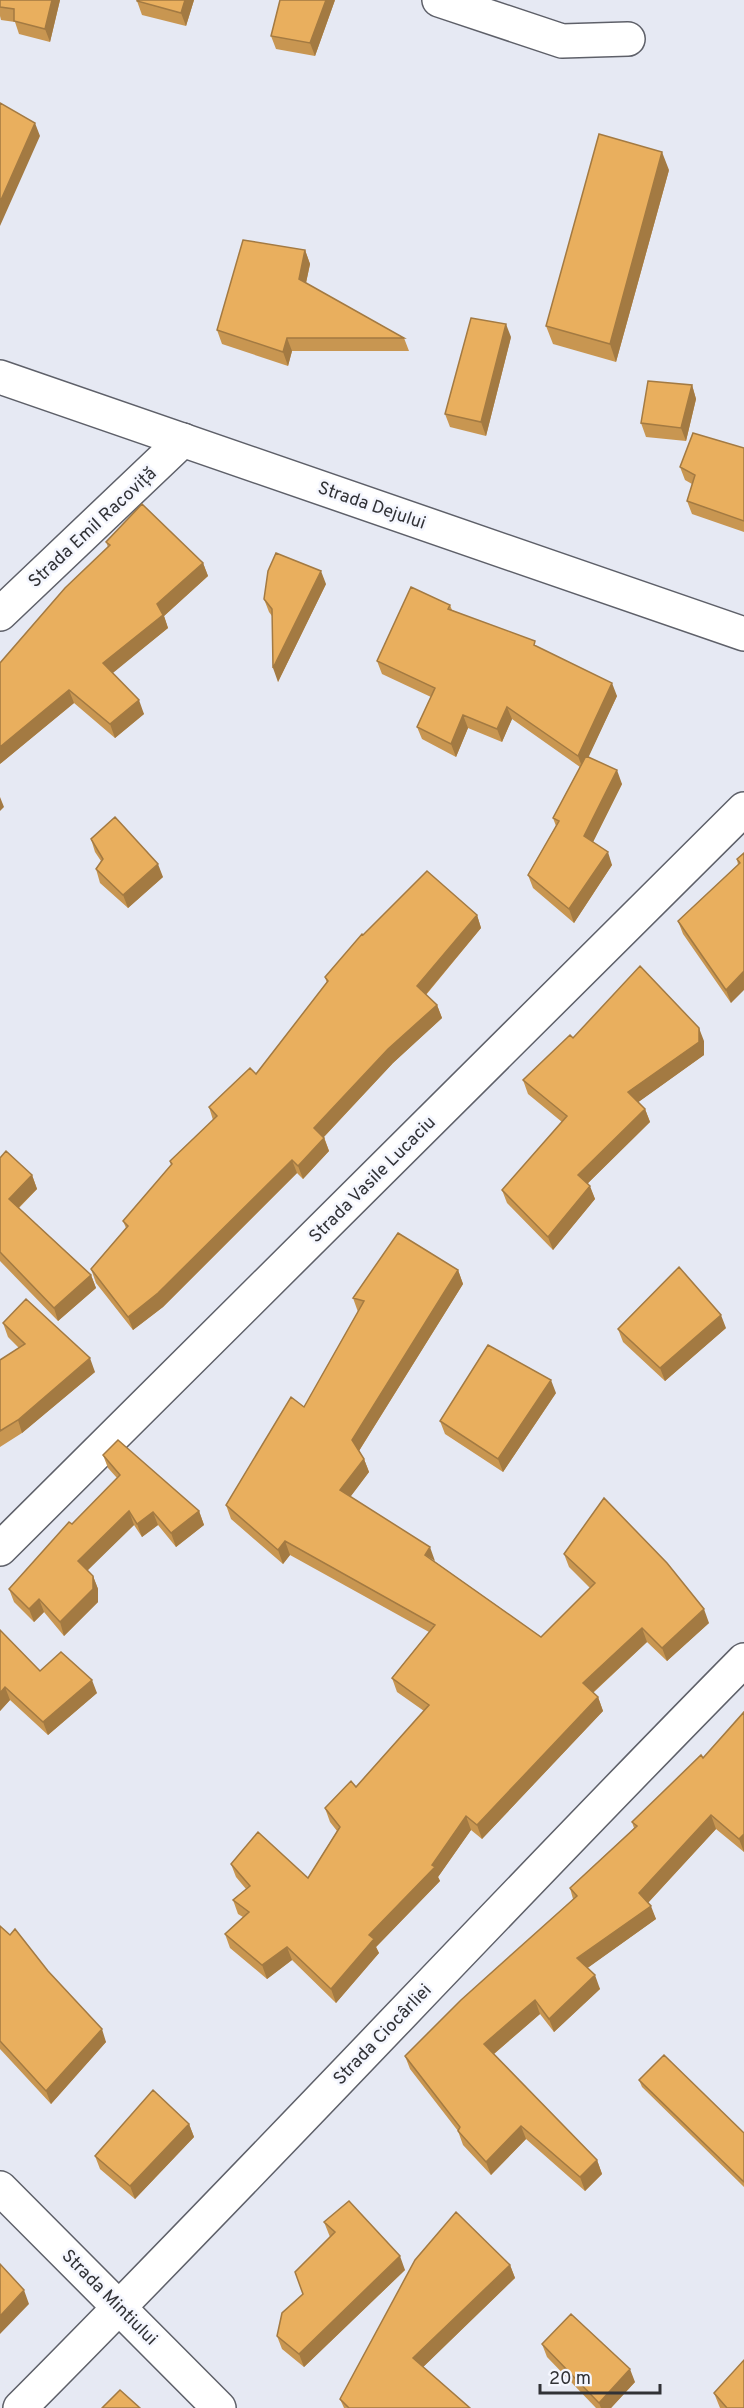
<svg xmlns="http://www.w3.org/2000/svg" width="744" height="2408" font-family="Overpass,sans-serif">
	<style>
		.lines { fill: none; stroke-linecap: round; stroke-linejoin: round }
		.minor-casing { stroke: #5e6069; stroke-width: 36 }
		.major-casing { stroke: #5e6069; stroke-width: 36 }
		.minor { stroke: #fff; stroke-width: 33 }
		.major { stroke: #fff; stroke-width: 33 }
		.wall { fill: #c89651 }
		.shaded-wall { fill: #a37a42 }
		.building { fill: #e9af5e; stroke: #a37a42; stroke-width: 1.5 }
		.labels { text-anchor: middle; stroke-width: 5; stroke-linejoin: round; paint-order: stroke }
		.street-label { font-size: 18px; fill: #313236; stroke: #f4f6fe }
	</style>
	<rect width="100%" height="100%" fill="#e6e9f3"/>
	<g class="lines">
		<!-- minor casing -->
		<g class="minor-casing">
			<path id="minor" d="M439 0 562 41 628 39
				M0 614 183 440
				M0 1549 744 809
				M20 2408C265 2162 500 1907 744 1660"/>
		</g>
		<!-- major casing -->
		<g class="major-casing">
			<path id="major" d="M0 377 744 634
				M0 2188 219 2408"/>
		</g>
		<!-- minor -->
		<use href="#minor" class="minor"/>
		<!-- major -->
		<use href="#major" class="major"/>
	</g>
	<!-- wall -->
	<path class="wall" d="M0 0H60L50 42 19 34 15 22 1 20 0 16Z
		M137 0H194L186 26 142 15 137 1Z
		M335 0 315 56 276 49 271 36Z
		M669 170 616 362 553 344 546 326Z
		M305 250 310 264 306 283 404 338 409 351H292L288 366 222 344 217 330Z
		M511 337 486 436 450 427 445 414Z
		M692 385 696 399 686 441 646 437 641 423Z
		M744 448V532L692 514 687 501 692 484 685 480 680 467Z
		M106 542 203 563 208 576 164 616 168 628 112 673 144 714 115 738 74 703 0 764 108 547Z
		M326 584 278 682 272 616 269 612 264 599Z
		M450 605 452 610 538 647 617 696 588 757 622 784 593 842 612 865 574 923 533 888 528 875 556 826 553 818 580 767 512 719 502 742 468 728 456 757 422 739 417 727 431 697 382 674 377 661Z
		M91 839 163 877 128 908 100 883 96 869 101 861 95 852Z
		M744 853 731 1003 683 934 678 921 738 865 737 859Z
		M477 915 481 928 426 995 437 1005 442 1018 393 1063 324 1137 329 1151 303 1179 297 1173 163 1307 133 1330 96 1283 91 1269 126 1228 123 1221 171 1165 170 1161 213 1120 209 1107 256 1074 327 983 325 977 363 935Z
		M573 1038 704 1041V1055L638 1102 645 1109 650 1122 588 1183 595 1199 553 1250 507 1203 502 1190 562 1122 528 1094 523 1080Z
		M0 1158 32 1175 37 1189 19 1208 91 1275 96 1288 58 1321 0 1261Z
		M458 1270 463 1284 359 1451 364 1459 369 1472 350 1497 435 1562 541 1637 590 1588 569 1567 564 1554 709 1623 667 1661 647 1642 593 1693 598 1697 603 1711 482 1839 471 1830 438 1877 440 1881 376 1947 379 1953 336 2003 292 1960 267 1979 230 1948 225 1934 243 1917 238 1914 233 1900 246 1889 236 1877 231 1864 308 1878 337 1831 330 1822 325 1808 356 1787 424 1711 397 1692 392 1678 429 1632 290 1555 283 1564 231 1519 226 1505 304 1407 358 1312 353 1298Z
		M3 1323 95 1372 22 1433 0 1447V1360L19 1348 8 1337Z
		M726 1328 665 1381 623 1342 618 1329Z
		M556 1393 503 1472 445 1434 440 1421Z
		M103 1455 199 1511 204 1525 176 1547 158 1525 142 1537 134 1525 87 1570 93 1576 98 1589V1602L64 1636 44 1612 34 1622 14 1602 9 1589 117 1478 108 1468Z
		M0 1630 40 1671 97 1693 48 1735 10 1700 0 1711Z
		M744 1712V1852L716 1829 648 1903 656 1919 587 1968 600 1989 554 2032 540 2014 494 2054 597 2160 602 2174 585 2191 526 2139 491 2175 463 2145 458 2131 410 2069 405 2056 573 1899 570 1888 634 1828 632 1822 703 1758Z
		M0 1926 48 1971 106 2042 51 2104 0 2049Z
		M639 2080 744 2133V2187L642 2087Z
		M189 2124 194 2137 135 2199 100 2169 95 2156Z
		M324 2222 405 2270 304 2367 282 2349 277 2336 303 2294 330 2237Z
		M510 2265 515 2278 423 2367 470 2408H344L340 2399Z
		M542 2344 635 2382 611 2408H596L547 2357Z
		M714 2393 744 2408H720Z"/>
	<!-- shaded-wall -->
	<path class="shaded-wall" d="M52 0H60L50 42 45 29Z
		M185 0H194L186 26 181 13Z
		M326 0H335L315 56 310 43Z
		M35 123 40 136 0 226V202Z
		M662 152 669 170 616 362 610 344Z
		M305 250 310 264 304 292 299 279Z
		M506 324 511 337 486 436 481 422Z
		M287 338 292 351 288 366 283 352Z
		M692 385 696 399 686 441 681 428Z
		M203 563 208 576 164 616 168 628 108 677 103 663 157 604Z
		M321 571 326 584 278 682 273 668Z
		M612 683 617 696 583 769 578 756Z
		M69 690 74 703 0 764V747Z
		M139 700 144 714 115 738 110 724Z
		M507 707 512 719 502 742 497 729Z
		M463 715 468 728 456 757 451 744Z
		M617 770 622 784 589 850 584 836Z
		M0 797 4 807 0 811Z
		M608 852 612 865 574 923 569 909Z
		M158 864 163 877 128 908 123 895Z
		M477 915 481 928 422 999 417 986Z
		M744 971V990L731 1003 726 990Z
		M437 1005 442 1018 393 1063 319 1142 314 1128 388 1049Z
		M699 1028 704 1041V1055L633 1106 628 1092Z
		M645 1109 650 1122 583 1188 578 1175Z
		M324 1138 329 1151 303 1179 298 1166Z
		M292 1160 297 1173 163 1307 133 1330 128 1317Z
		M32 1175 37 1189 14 1212 9 1199Z
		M590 1186 595 1199 553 1250 548 1237Z
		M458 1270 463 1284 357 1454 352 1440Z
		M91 1275 96 1288 58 1321 54 1308Z
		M721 1315 726 1328 665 1381 660 1368Z
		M90 1358 95 1372 22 1433 18 1420Z
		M551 1380 556 1393 503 1472 498 1459Z
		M364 1459 369 1472 345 1504 340 1490Z
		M129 1511 134 1525 83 1575 78 1561Z
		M199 1511 204 1525 176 1547 171 1533Z
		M153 1512 158 1525 142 1537 137 1524Z
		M285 1541 290 1555 283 1564 278 1550Z
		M430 1547 435 1561 425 1555Z
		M93 1576 98 1589V1602L64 1636 60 1622Z
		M39 1599 44 1612 34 1622 29 1609Z
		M704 1609 709 1623 667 1661 662 1648Z
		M642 1628 647 1642 588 1697 583 1683Z
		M92 1680 97 1693 48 1735 43 1722Z
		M5 1687 10 1700 0 1711V1693Z
		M598 1697 603 1711 482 1839 477 1825Z
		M711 1815 716 1829 644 1907 639 1893Z
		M466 1816 471 1830 438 1877 440 1881 376 1947 379 1953 336 2003 331 1989 369 1935 432 1865Z
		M744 1834V1852L739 1839Z
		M651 1906 656 1919 582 1972 577 1958Z
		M287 1947 292 1960 267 1979 262 1965Z
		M595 1975 600 1989 554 2032 549 2019Z
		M535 2000 540 2014 489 2058 484 2044Z
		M102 2029 106 2042 51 2104 46 2091Z
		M189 2124 194 2137 135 2199 130 2186Z
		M521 2126 526 2139 491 2175 486 2162Z
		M597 2160 602 2174 585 2191 580 2177Z
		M400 2256 405 2270 304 2367 299 2354Z
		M510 2265 515 2278 418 2372 413 2358Z
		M24 2290 29 2304 0 2334V2316Z
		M630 2369 635 2382 611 2408H601L599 2403Z"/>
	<!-- building -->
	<path class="building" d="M0 0H52L45 29 14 21V9L0 7Z
		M137 0H185L181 13 137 1Z
		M280 0H326L310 43 271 36Z
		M0 103 35 123 0 202Z
		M599 134 662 152 610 344 546 326Z
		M243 240 305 250 299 279 404 338H287L283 352 217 330Z
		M471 318 506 324 481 422 445 414Z
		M648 381 692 385 681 428 641 423Z
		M693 433 744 448V521L687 501 695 475 680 467Z
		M142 504 203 563 157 604 163 615 103 663 139 700 110 724 69 690 0 747V663L65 588 110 545 106 542Z
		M276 553 321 571 273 668 272 609 264 599 268 571Z
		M411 587 450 605 448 609 535 641 534 645 612 683 578 756 507 707 497 729 463 715 451 744 417 727 435 688 377 661Z
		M586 756 617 770 584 836 608 852 569 909 528 875 559 821 553 818Z
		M115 817 158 864 123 895 96 869 103 859 91 839Z
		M744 853V971L726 990 678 921 740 863 737 859Z
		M427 871 477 915 417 986 437 1005 388 1049 314 1128 324 1138 298 1166 292 1160 158 1293 128 1317 91 1269 128 1226 123 1221 172 1164 170 1161 217 1116 209 1107 250 1068 256 1074 328 981 325 977 362 934 363 935Z
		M640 966 699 1028V1042L628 1092 645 1109 578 1175 590 1186 548 1237 502 1190 567 1116 523 1080 570 1035 573 1038Z
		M6 1151 32 1175 9 1199 91 1275 54 1308 0 1252V1158Z
		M398 1233 458 1270 352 1440 364 1459 340 1490 430 1547 425 1555 541 1637 595 1583 564 1554 604 1498 667 1563 704 1609 662 1648 642 1628 583 1683 598 1697 477 1825 466 1816 432 1865 435 1867 369 1935 374 1939 331 1989 287 1947 262 1965 225 1934 249 1912 233 1900 250 1886 231 1864 258 1832 308 1878 340 1827 325 1808 351 1781 356 1787 429 1705 392 1678 435 1625 285 1541 278 1550 226 1505 291 1397 304 1407 364 1301 353 1298Z
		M679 1267 721 1315 660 1368 618 1329Z
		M26 1299 90 1358 18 1420 0 1431V1360L25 1344 3 1323Z
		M488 1345 551 1380 498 1459 440 1421Z
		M118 1440 199 1511 171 1533 153 1512 137 1524 129 1511 78 1561 93 1576V1589L60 1622 39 1599 29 1609 9 1589 69 1522 72 1524 120 1475 103 1455Z
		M0 1630 40 1671 61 1652 92 1680 43 1722 5 1687 0 1693Z
		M744 1712V1834L739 1839 711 1815 639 1893 651 1906 577 1958 595 1975 549 2019 535 2000 484 2044 597 2160 580 2177 521 2126 486 2162 458 2131 460 2127 405 2056 461 2000 577 1896 570 1888 637 1826 632 1822 701 1755 703 1758Z
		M0 1926 10 1935 15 1929 48 1971 102 2029 46 2091 0 2041Z
		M664 2055 744 2133V2182L639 2080Z
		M153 2090 189 2124 130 2186 95 2156Z
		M349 2201 400 2256 299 2354 277 2336 282 2313 303 2294 295 2272 335 2232 324 2222Z
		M456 2212 510 2265 413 2358 470 2408H349L340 2399 415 2260Z
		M0 2264 24 2290 0 2316Z
		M571 2314 630 2369 599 2403 542 2344Z
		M744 2360V2408H727L714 2393Z
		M120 2390 140 2408H102Z"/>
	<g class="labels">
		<!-- street labels -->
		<g class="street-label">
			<text transform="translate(372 505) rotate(19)" y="6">Strada Dejului</text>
			<text transform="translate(92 527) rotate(-43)" y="6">Strada Emil Racoviță</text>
			<text transform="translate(372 1179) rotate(-45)" y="6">Strada Vasile Lucaciu</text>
			<text transform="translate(382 2034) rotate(-46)" y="6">Strada Ciocârliei</text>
			<text transform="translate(110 2297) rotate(45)" y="6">Strada Mintiului</text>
		</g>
	</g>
	<!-- scale -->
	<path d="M540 2384v9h120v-9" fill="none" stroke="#313236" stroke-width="3"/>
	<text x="549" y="2384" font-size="18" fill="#313236" stroke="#f4f6fe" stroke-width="4.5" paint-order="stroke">20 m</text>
</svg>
